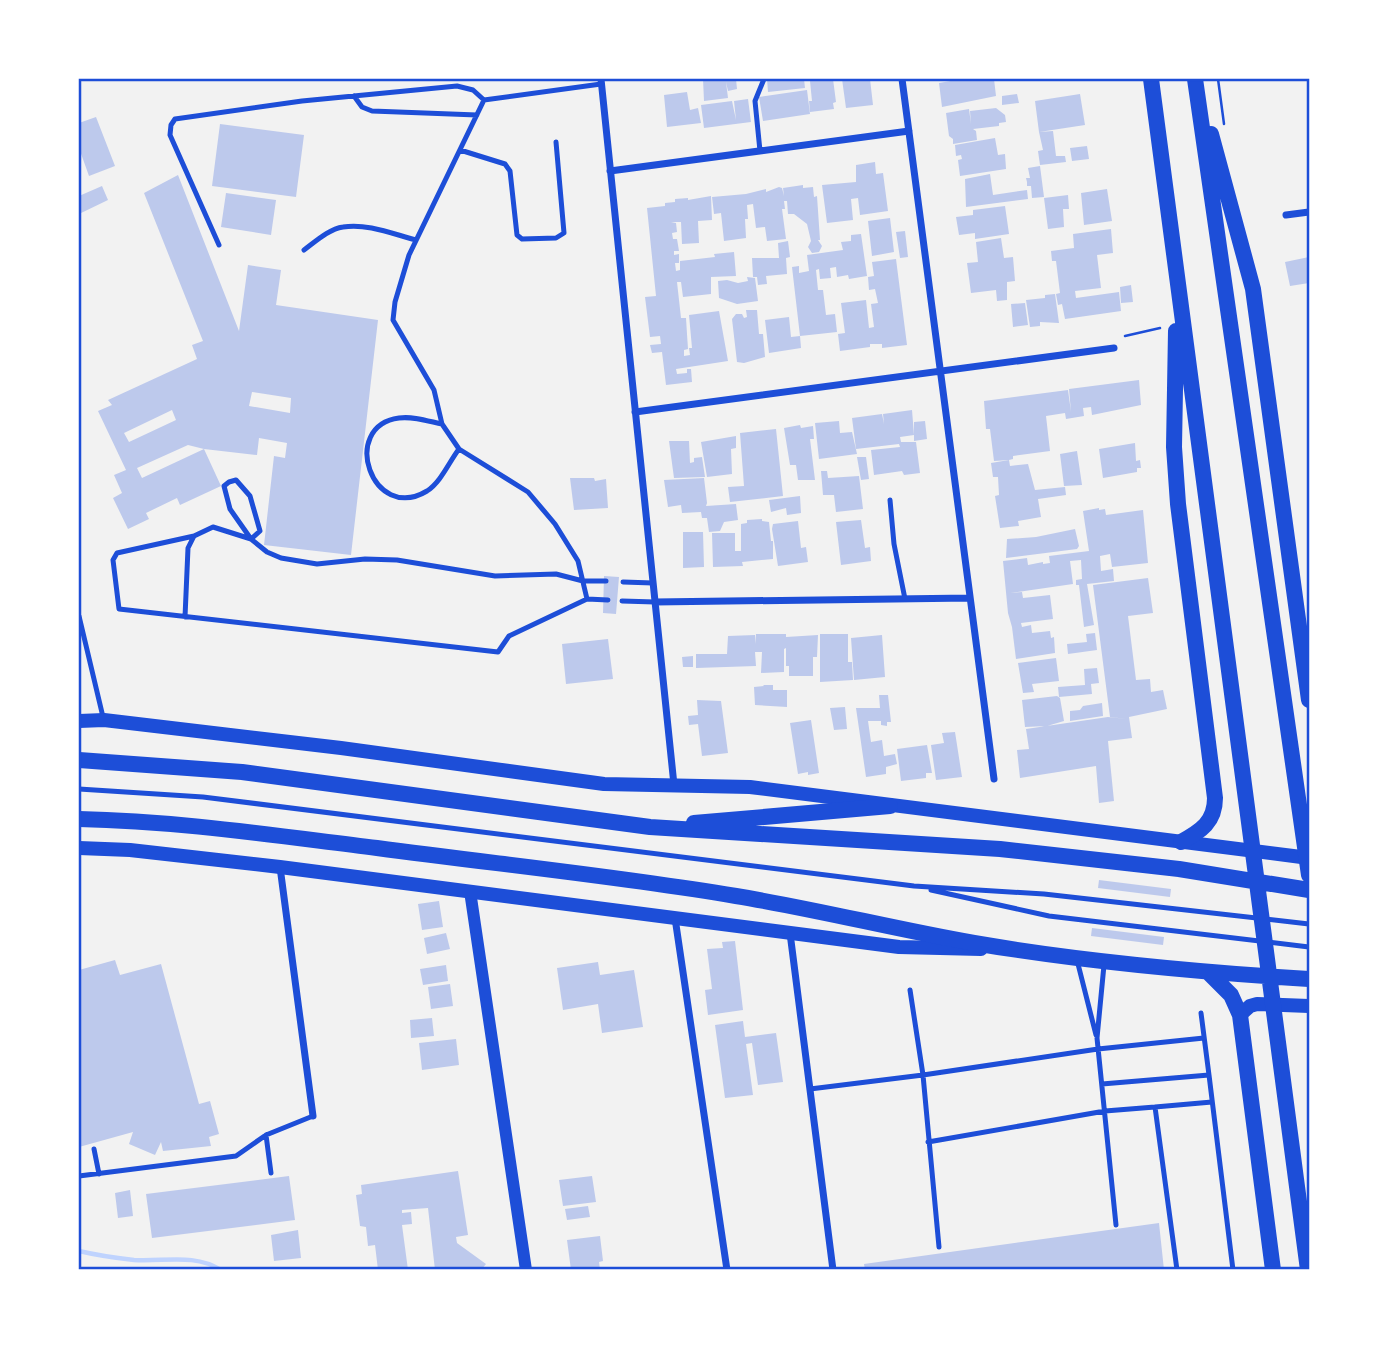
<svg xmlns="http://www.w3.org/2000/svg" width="1388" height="1349" font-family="'DM Sans',sans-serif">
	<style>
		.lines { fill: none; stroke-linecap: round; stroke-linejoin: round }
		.stream { stroke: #bfd3fe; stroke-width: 4.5 }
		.building { fill: #bdc9ec; fill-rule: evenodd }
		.path { stroke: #1d4ed8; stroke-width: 2.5 }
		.service { stroke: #1d4ed8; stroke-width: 5 }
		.minor { stroke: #1d4ed8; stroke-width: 7 }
		.tertiary { stroke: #1d4ed8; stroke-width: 12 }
		.secondary { stroke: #1d4ed8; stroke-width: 14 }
		.trunk { stroke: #1d4ed8; stroke-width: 16 }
		.neatline { fill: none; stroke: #1d4ed8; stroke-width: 2.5 }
	</style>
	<rect width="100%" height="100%" fill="#f2f2f2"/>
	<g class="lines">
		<!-- stream -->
		<path class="stream" d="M79 1251C96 1255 116 1258 134 1260 164 1262 194 1253 221 1270"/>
	</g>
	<!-- building -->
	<path class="building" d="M703 79H736L737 89 728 91 726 82 728 98 704 101Z
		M767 79H804L805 88 768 92Z
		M833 79 836 102 833 103 834 109 810 112 809 101H812L810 81Z
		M842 79H870L873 105 846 108Z
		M962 79H994L996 96 942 107 939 83Z
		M807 90 810 114 763 121 759 97Z
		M687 92 690 110 698 108 701 123 667 127 664 95Z
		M1017 94 1019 103 1002 105V96Z
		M1080 94 1085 125 1039 132 1035 101Z
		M748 99 751 122 704 128 701 105 732 101 736 120 734 101Z
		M996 108 1005 115 1006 122 999 123V126L973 129 976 131 977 140 953 144V139L949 136 946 113 969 109 971 124 970 111Z
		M96 117 115 166 89 176 79 148V123Z
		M220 124 304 135 296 197 212 186Z
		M1053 131 1056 156H1065L1066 162 1040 165 1038 151 1043 150 1039 132Z
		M995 138 998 155 1005 154 1006 169 960 176 958 160 962 159 961 155 956 156 955 145Z
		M1087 146 1089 159 1072 161 1070 148Z
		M875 162 876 174 883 173 888 211 860 215 858 198 851 199 853 220 827 223 822 185 856 182V165Z
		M1040 166 1044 197 1032 198 1031 186H1027V182L1026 178H1030L1028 168Z
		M990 174 993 195 1027 190 1028 199 966 207 965 179Z
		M178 175 239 331 248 265 281 270 276 305 378 320 351 555 264 545 274 456 285 458 287 443 259 438 257 455 204 449 221 486 180 505 177 498 146 513 149 519 128 529 113 498 122 493 114 475 126 470 98 411 112 405 108 400 197 359 192 345 203 341 144 193ZM252 392 291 398 290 413 249 406ZM172 410 176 420 129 442 124 433ZM188 445 204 449 142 478 137 468Z
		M803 185V188L813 187 814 197 817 196 820 240H818L822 246 819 252 812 253 808 247 811 241 807 224 794 214H788L787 201H784L785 209H782L786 239 767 241 765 227 756 228 753 204 747 205 748 219H745L746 238 724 241 721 213 714 214 712 197 746 194 766 189V192L779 187 782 188 784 196 783 188Z
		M102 186 108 200 79 214V196Z
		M1107 189 1112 221 1084 225 1081 193Z
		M226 193 276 200 271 235 221 227Z
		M1068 195 1069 209H1063L1064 227 1048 229 1044 198Z
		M711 196 712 220 698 221 699 243 682 244 681 222H671L676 223 677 232 672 233 673 239H677L679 251H674V255L679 254V263H675L676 271 680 270V261L715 257 714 254 734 252 736 276 711 277V294L683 297 681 282H677L681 318H686L687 334 688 349 684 350V356L690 355 689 348H692L689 315 719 311 728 361 676 369 677 374 687 373V369H691L692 382 666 385 662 352 652 353 650 345 661 344 660 336 650 337 645 297 656 296 647 208 665 206V203L675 202V199L688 198V200Z
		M1005 206 1009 234 975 239V233L959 235 956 217 973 215V210Z
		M890 218 894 252 872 256 868 221Z
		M1111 229 1113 253 1097 255 1101 288 1075 291 1076 298 1119 292 1121 311 1065 319 1062 304 1058 305 1056 294 1060 293 1056 261H1052L1051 251 1074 248 1073 234Z
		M905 231 908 257 900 258 896 232Z
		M861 234 867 276 849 279 848 275 837 277 836 267 830 268 831 278 820 279 819 269 816 270 818 290H823L826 315 835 314 837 332 800 336 792 267 799 266V273L809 271 807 255 843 250 841 242 851 241V235Z
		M1001 238 1004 258 1013 257 1015 281 1007 282V300L997 301 996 290 971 293 967 263 978 262 976 242Z
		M788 241 790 257 786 258 787 274 766 276 767 284 758 285 757 277H753L752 258H779L778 243Z
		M1309 257V283L1290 286 1285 262Z
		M896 259 907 345 882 348V344H870V347L840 351 838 334 845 333 841 303 866 300 869 328 874 327 871 304 878 303 875 289 869 290 868 277 874 276 872 262Z
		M747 277 755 278 758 301 737 304 719 298 718 281 727 280 738 283 748 281Z
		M1131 285 1133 302 1121 303 1120 287Z
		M1055 294 1059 323 1040 322V326L1030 327 1026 300 1045 298V295Z
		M1025 303 1028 325 1013 327 1011 304Z
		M746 310H757L759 334H763L765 357 744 363 737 362 732 319 736 314H742L744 318 747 317Z
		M789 317 791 337 800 336 801 348 769 353 765 320Z
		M1139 380 1141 405 1092 415 1091 407 1083 408 1084 416 1066 419 1065 413 1046 416 1050 451 1013 456V459L1009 460 994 461 990 429H986L984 401 1068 390 1071 412 1069 389Z
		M912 410 914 435V422L925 421 927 439 914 441V435L900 437 901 442H916L920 473 904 475 902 471 874 475 871 450 900 447 899 444 856 449 852 418 882 414 884 424 883 414Z
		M839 421 840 433 852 432 857 454 819 459 815 423Z
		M800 425 801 428 813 426 814 439H810L815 480H798L796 465H790L784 428Z
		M776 429 783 496 730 502 728 487 744 486 740 433Z
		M736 436V448L731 449 732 474 707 477 701 442Z
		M669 441H689L690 463 694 462V458L702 457 705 477 674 478Z
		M1135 443 1136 461 1140 460 1141 468H1137V472L1103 478 1099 449Z
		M1077 451 1082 485 1064 486 1060 454Z
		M857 457H866L869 479 861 480Z
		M1009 460 1010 466 1028 464 1035 490 1065 487 1066 495 1038 499 1041 517 1018 521 1019 526 1000 528 995 496 999 495 998 477H993L991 463Z
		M821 471H827L828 478 859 476 863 509 836 512 834 495H823Z
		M570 478H594L595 481 606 479 608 508 574 510Z
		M704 478 707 503 706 506 736 504 738 520 724 522 720 531 709 532 707 518H702L701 512 682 513 681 505 668 507 664 480Z
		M800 496 801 513 787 515 786 508 771 512 769 500Z
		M1099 508V510L1105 509 1106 515 1143 510 1148 563 1112 567 1110 554 1100 556 1101 571 1113 569 1114 581 1087 584 1094 625 1084 627 1079 585H1076V580L1082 579 1081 560 1070 561 1073 584 1010 593 1022 592 1023 598 1050 595 1053 619 1021 623 1022 627 1031 625 1032 633 1050 631 1051 638 1054 637 1055 653 1016 659 1012 627 1008 613 1003 561 1027 558 1028 565 1043 562V564L1050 563 1049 556 1089 551 1083 511Z
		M762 519V521L769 522 771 541H773V559L742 562 743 566 713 567 712 533H735V551H741V524L747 523V520Z
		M861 520 865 548 870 547 871 561 841 565 836 522Z
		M798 521 801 548 806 547 808 562 778 566 772 529 773 524Z
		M1075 529 1079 546 1077 549 1006 558 1007 539 1036 537Z
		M683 532H703L704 567 683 568Z
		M604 576 619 577 616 614 603 613Z
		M1148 578 1153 613 1128 616 1136 680 1150 679 1151 692 1163 690 1167 709 1129 717 1132 738 1108 741 1114 801 1099 803 1096 766 1020 778 1017 750 1029 749 1026 729 1108 717 1127 719 1110 717 1093 585Z
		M1095 633 1097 650 1068 654 1067 644 1087 642 1086 634Z
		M756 634H786V637L818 635 817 657H813V676H789V666H786V648L784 649V672L761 673 762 652H755L756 666 696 668V654H727L728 636 755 635V644Z
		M820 634H848V662H852L853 680 820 682Z
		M882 635 885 677 854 680 851 638Z
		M608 639 613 679 566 684 562 644Z
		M693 656V667H683L682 657Z
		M1056 658 1059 681 1032 684 1034 692 1023 693 1018 663Z
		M1097 668 1099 683 1091 684 1092 694 1059 697 1058 687 1085 685 1084 669Z
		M763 685H773V690H787V707L755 705 754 687 764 686Z
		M879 695H888L891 722H887V726L881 725V721H868L871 742 882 740 884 756 895 754 897 764 886 767V774L866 777 856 708H880Z
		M1057 696 1060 698 1064 721 1047 726 1025 727 1022 700Z
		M697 700 721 701 728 753 702 756 698 724 689 725 688 716 698 715Z
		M1102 703 1103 716 1070 721V711L1080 710 1083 706Z
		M845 707 847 729 834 730 830 708Z
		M811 720 819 773 808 775V772L798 774 790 723Z
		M955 732 962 777 936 780 931 745 944 743 942 733Z
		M927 745 932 773H926V778L901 781 897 749Z
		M1099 880 1171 889 1170 897 1098 888Z
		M439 901 443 927 422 930 418 904Z
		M1092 928 1164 937 1163 945 1091 936Z
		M446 933 450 949 427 954 424 938Z
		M735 941 743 1010 708 1015 705 990 712 989 707 949 723 948 722 942Z
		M115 960 120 975 161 964 199 1104 210 1101 219 1134 209 1137 211 1146 163 1151 161 1142 155 1155 129 1144 133 1132 79 1147V970Z
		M598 962 600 975 634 970 643 1027 602 1033 598 1004 563 1010 557 968Z
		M446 965 448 981 423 985 420 969Z
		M450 984 453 1006 431 1009 428 987Z
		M432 1018 434 1036 411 1038 410 1020Z
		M743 1021 745 1037 776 1033 783 1082 758 1085 752 1043 746 1044 753 1095 725 1098 715 1025Z
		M456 1039 459 1065 422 1070 419 1043Z
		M458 1171 468 1235 456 1237 457 1243 486 1264 481 1270H435L428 1208 402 1210V1213L411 1212 412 1224 402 1225 408 1270H378L375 1245 368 1246 366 1227 360 1226 356 1195 362 1194 361 1185Z
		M289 1176 295 1220 152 1238 146 1194Z
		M592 1176 596 1202 563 1206 559 1180Z
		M130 1190 133 1216 118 1218 115 1193Z
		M588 1206 590 1217 567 1220 565 1209Z
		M1159 1223 1164 1270H865L864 1264Z
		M298 1230 301 1258 274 1261 271 1235Z
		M600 1236 603 1261 599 1262 600 1270H571L567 1240Z"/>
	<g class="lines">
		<!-- path -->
		<path class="path" d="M1218 79 1224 124
			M1125 336 1160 328"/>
		<!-- service -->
		<path class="service" d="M354 96 362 107 372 111 477 115
			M484 100 601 84
			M460 150 505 164 510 171 517 235 522 239 556 238 564 233 556 142
			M760 151 755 101 764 79
			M219 245 170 135 171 125 175 119 302 101 457 86 473 90 484 100 409 255 395 302 393 320 434 390 442 424
			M304 250C315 242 329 229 343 227 367 223 393 234 416 240
			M890 500 894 544 905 599
			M194 536 117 553 113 560 119 609 498 652 509 636 587 599 578 561 555 524 528 492 459 449 442 424C428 421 413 416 399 418 339 426 372 524 427 491 441 482 449 462 459 449
			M623 582 653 583
			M587 599 608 600
			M622 601 655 602
			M79 616 103 717
			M185 617 188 548 194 536 213 527 251 539 260 531 250 496 236 480 229 482 224 486 230 509 251 539 267 552 281 558 317 564 365 559 397 560 495 576 556 574 583 581H606
			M79 789 203 797 914 886 1044 894 1309 924
			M931 890 1049 916 1309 947
			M1077 960 1096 1035
			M1104 965 1097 1038 1116 1225
			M910 990 923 1075 939 1247
			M1201 1013 1209 1075
			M1102 1084 1209 1075 1233 1270
			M810 1089 923 1075 1098 1049 1204 1038
			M1155 1107 1212 1102
			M266 1135 313 1116
			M928 1142 1105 1111 1155 1107 1177 1270
			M94 1149 99 1174
			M79 1176 236 1156 266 1135 271 1173"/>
		<!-- minor -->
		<path class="minor" d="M601 79 674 785
			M902 79 994 779
			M610 171 909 131
			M1286 215 1309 212
			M635 412 1114 348
			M655 602 970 598
			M280 867 313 1116
			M675 918 727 1270
			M790 933 833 1270"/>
		<!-- tertiary -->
		<path class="tertiary" d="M470 891 526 1270"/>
		<!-- secondary -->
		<path class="secondary" d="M79 721 104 720 341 748 604 784 750 787 1309 858
			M79 848 130 850 280 867 899 947 981 949
			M1240 1015 1250 1006 1257 1004 1309 1006"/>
		<!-- trunk -->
		<path class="trunk" d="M1151 79 1308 1270
			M1195 79 1309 875
			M1211 134 1253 289 1309 700
			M1176 331 1174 447 1178 504 1215 798C1215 822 1201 831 1181 842
			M79 760 242 772 650 827 1000 849 1179 869 1309 890
			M79 819C179 821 277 836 377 848 496 864 617 876 736 896 816 909 894 929 974 943 1085 962 1197 972 1309 979
			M694 823 890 806
			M1208 972 1231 995 1240 1015 1273 1270"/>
	</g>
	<!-- border -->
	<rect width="1388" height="1349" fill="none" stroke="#ffffff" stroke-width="161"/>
	<rect x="80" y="80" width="1228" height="1188" class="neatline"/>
</svg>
